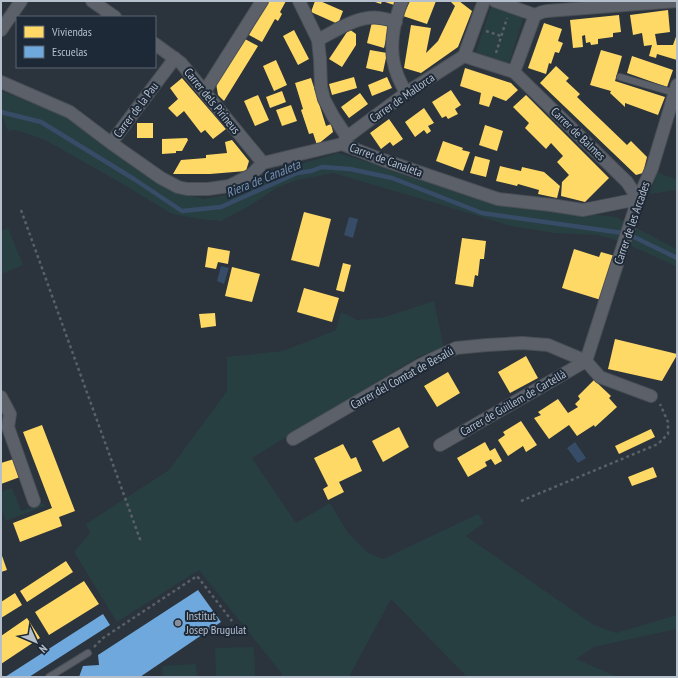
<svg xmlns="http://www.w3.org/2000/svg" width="678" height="678" font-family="'PT Sans Narrow',sans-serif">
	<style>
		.green { fill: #283f42 }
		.water { fill: #374c66 }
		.homes { fill: #ffd966 }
		.schools { fill: #6fa8dc }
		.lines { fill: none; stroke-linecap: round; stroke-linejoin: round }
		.stream { stroke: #374c66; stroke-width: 4.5 }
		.lane-casing { stroke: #4a4f56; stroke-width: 8 }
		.street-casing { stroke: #4a4f56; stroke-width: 14 }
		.path { stroke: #596066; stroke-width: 2.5; stroke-dasharray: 3 3; stroke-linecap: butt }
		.lane { stroke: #5c6169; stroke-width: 6 }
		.street { stroke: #5c6169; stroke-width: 12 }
		.poi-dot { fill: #858e9a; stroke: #1e2937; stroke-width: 1.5 }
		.labels { text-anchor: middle; stroke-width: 4; stroke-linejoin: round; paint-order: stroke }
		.street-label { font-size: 12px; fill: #b6bfcc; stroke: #1e2937 }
		.poi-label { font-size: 12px; fill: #b6bfcc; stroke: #1e2937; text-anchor: start }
		.water-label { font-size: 13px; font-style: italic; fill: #7591b0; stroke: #1e2937 }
	</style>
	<rect width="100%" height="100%" fill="#2b333c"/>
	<!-- green -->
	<path class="green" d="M491 6 524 16 509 63 476 52Z
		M1 91 67 116 135 168 172 190 204 199 231 194 269 173 338 153 381 166 460 193 505 205 616 217 638 229 677 249V267L623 242 598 235 555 233 511 226 442 205 333 173 297 180 276 188 253 204 221 221 200 219 172 214 126 186 45 140 16 130 8 131 1 113Z
		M657 172 677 180V190L650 194Z
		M8 228 23 265 1 274V231Z
		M434 301 444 348 418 357 252 458 296 523 330 503 348 533 367 552 383 559 478 514 484 523 466 536 594 625 616 633 677 615V629L594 647 576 659 618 677H467L391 599 349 677H282V674L199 570 117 622 74 552 90 533 86 524 169 470 227 391V357L283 351 336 330 341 312 357 320 385 317Z
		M12 488 21 511 44 503 45 506 6 521 1 507V492Z
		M254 647 255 677H216L215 648Z
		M196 664 197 677H163L162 666Z"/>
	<!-- water -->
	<path class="water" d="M349 217 358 219 353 238 344 235Z
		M221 266 229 268 224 284 217 281Z
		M575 442 586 458 578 463 567 448Z"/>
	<!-- homes -->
	<path class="homes" d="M268 1H286L280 12 282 14 278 21 275 19 262 42 249 35Z
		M315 1H320L343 11 338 24 311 12Z
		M372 1H395L394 5 382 1 381 4Z
		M410 1H436L427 24 403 16Z
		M450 1H459L472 11 458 47 421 73 404 68 411 25 431 28 426 53 438 41 455 6Z
		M668 10 670 32 655 34 657 45H673L677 34V60L657 54 656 58 649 56 652 45 644 46 642 33 633 35 630 15Z
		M619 15 621 32 613 33V37L598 39V44L591 45 590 42 586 43 585 35 582 36 583 47 573 48 570 20Z
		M372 22 389 26 384 48 367 43Z
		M544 23 562 29 558 41 563 43 559 53 555 52 551 64 549 63 546 74 528 68Z
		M349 29 356 34V45L342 67 329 59Z
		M294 30 309 59 298 65 283 36Z
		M245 39 258 46 224 101 218 95 216 83Z
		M370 50 387 53 383 72 366 68Z
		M601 50 622 56 615 81 665 97 658 115 625 103V107L610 93 611 91 590 85Z
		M632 56 673 70 667 87 627 73Z
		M276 60 287 85 274 91 263 66Z
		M556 66 569 78 566 81 580 94 577 97 627 145 631 141 647 157 643 173 636 175 540 83Z
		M465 68 511 83 518 90 506 101 493 96 489 107 479 104 481 93 460 86Z
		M354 77 357 88 332 95 329 84Z
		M387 77 392 88 372 96 368 85Z
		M182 78 226 129 213 139 205 130 201 133 184 111 177 117 168 108 178 99 170 88Z
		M311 78 326 126 331 124 333 132 317 145 313 133 309 134 301 110 303 109 295 83Z
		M451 90 461 105 455 109 458 114 448 119 446 116 442 118 432 102Z
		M282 91 286 102 270 108 266 97Z
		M360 93 368 104 349 118 341 107Z
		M258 95 269 120 255 126 244 101Z
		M526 95 609 178 585 202 561 196 562 182 569 175 557 162 563 156 551 143 546 149 525 128 529 123 513 107Z
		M291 105 297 121 282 126 276 110Z
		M424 108 434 123 428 126 431 131 427 134 424 130 415 137 405 122Z
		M389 119 403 139 393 146 390 142 381 149 370 133Z
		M137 123H153V138H137Z
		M485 125 503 131 497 151 479 145Z
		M187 138 188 140 182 151H176V153L162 154V139Z
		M232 140 249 161 246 171 210 174H173L181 160 206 158V155L227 153 225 142Z
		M443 141 463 148 462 150 470 152 463 171 436 161Z
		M475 156 490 160 486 177 470 173Z
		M500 166 521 171 522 167 544 172 560 186 557 198 538 194 539 190 518 184 517 186 496 181Z
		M304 212 331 219 319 267 291 260Z
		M462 238 486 241 484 259H480L478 276 475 275 473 287 455 284Z
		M208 247 230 251 228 264 218 262 216 269 205 267Z
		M574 249 599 257 601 252 615 256 601 300 562 288Z
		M343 263 351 265 344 292 336 290Z
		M232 267 260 274 252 302 225 296Z
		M304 288 339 298 332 322 297 312Z
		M215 313 216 326 201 328 199 314Z
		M615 339 677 354V355L662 381 608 369Z
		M526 356 538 378 510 393 498 372Z
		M448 372 460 393 437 407 424 386Z
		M594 380 611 396 609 398 617 407 595 427 594 425 577 436 569 425 549 439 534 418 541 415 538 412 558 399 568 413 578 407 575 404 580 399 578 396Z
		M521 421 537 445 526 452 523 446 508 456 498 440 505 435 503 432Z
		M42 425 75 511 59 517 62 526 20 542 13 523 52 508 23 432Z
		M399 427 409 447 383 462 372 441Z
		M651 429 655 437 619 454 615 446Z
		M485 442 490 451 495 448 502 461 495 465 491 459 485 462 487 466 468 477 457 458Z
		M343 444 351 459 356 457 362 471 339 482 344 492 328 500 323 489 328 486 314 458Z
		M14 459 20 477 1 484V463Z
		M653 467 657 477 632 486 628 477Z
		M1 553 7 570 1 572Z
		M66 561 73 572 27 602 20 591Z
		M84 581 99 604 49 635 35 612Z
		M15 593 22 605 1 618V602Z
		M27 618 40 638 1 664V636Z"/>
	<!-- schools -->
	<path class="schools" d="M198 590 221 622 140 677H79L83 666 99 665 98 655Z
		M103 614 110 625 29 677H5Z"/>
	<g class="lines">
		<!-- stream -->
		<path class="stream" d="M1 112 41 122 134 179 182 211 221 207 297 173 311 171 322 167 350 169 392 178 482 213 623 233
			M634 237 677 258"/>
		<!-- lane casing -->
		<g class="lane-casing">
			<path id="lane" d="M620 77 675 93
				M49 677 88 653"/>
		</g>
		<!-- street casing -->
		<g class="street-casing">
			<path id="street" d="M92 1 115 17
				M299 1 318 40 320 59 321 87 324 99 333 116 347 137
				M402 1C393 23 388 51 397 74 399 80 403 87 406 93
				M484 1 464 56 514 72 535 15 495 1
				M535 15 542 12 547 11 677 1
				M1 30 21 1
				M318 40C337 30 358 15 380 18 385 19 391 20 396 22
				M155 44 181 63 263 163
				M514 72 627 182 638 199
				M1 82 70 112 111 143 161 178 178 187 187 189H208L229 186 251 175 263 163 342 144 383 160 498 199 551 205 583 210 638 199
				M205 91 262 1
				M111 143 175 58
				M342 144 347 137 406 93 464 56
				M586 361 638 199 652 168 677 85
				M1 397 10 414 8 427
				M8 427 34 501
				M293 439 420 365 456 348 487 345 522 343 548 345 586 361 600 377 651 396
				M440 445 586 361"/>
		</g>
		<!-- path -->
		<path class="path" d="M486 31 501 36
			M496 53 507 18
			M21 210 141 542
			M521 501 658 444 668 434V422L660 404
			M94 647 103 638 197 576 232 621"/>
		<!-- lane -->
		<use href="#lane" class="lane"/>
		<!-- street -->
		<use href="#street" class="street"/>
	</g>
	<!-- markers -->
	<circle class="poi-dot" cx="178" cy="623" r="4"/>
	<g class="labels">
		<!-- street labels -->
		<g class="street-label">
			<text transform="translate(402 98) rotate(-35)" y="4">Carrer de Mallorca</text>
			<text transform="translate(212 101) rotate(51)" y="4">Carrer dels Pirineus</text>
			<text transform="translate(136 110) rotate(-53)" y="4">Carrer de la Pau</text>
			<text transform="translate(578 134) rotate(44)" y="4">Carrer de Balmes</text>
			<text transform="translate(386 160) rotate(20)" y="4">Carrer de Canaleta</text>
			<text transform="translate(632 223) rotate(-71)" y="4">Carrer de les Arcades</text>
			<text transform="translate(402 378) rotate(-29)" y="4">Carrer del Comtat de Besalú</text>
			<text transform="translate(513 403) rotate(-30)" y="4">Carrer de Guillem de Cartellà</text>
		</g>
		<!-- poi labels -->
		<g class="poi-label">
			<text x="186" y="620">Institut<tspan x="186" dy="14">Josep Brugulat</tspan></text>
		</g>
		<!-- water labels -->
		<g class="water-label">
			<text transform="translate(263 178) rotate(-22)" y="5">Riera de Canaleta</text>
		</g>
	</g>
	<!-- border -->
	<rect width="678" height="678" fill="none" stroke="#b6bfcc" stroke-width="4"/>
	<!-- legend -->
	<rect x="16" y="16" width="140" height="52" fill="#1e2937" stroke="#5b6573"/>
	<rect x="24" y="26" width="20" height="12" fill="#ffd966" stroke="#5b6573"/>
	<text x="52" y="36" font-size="12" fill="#b6bfcc">Viviendas</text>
	<rect x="24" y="46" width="20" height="12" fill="#6fa8dc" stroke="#5b6573"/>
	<text x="52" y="56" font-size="12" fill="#b6bfcc">Escuelas</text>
	<!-- north arrow -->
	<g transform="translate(36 642) rotate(134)" stroke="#1e2937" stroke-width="3" paint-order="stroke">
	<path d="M0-3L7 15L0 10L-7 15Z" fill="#b6bfcc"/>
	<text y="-6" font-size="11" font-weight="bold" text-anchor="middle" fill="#b6bfcc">N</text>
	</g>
</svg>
